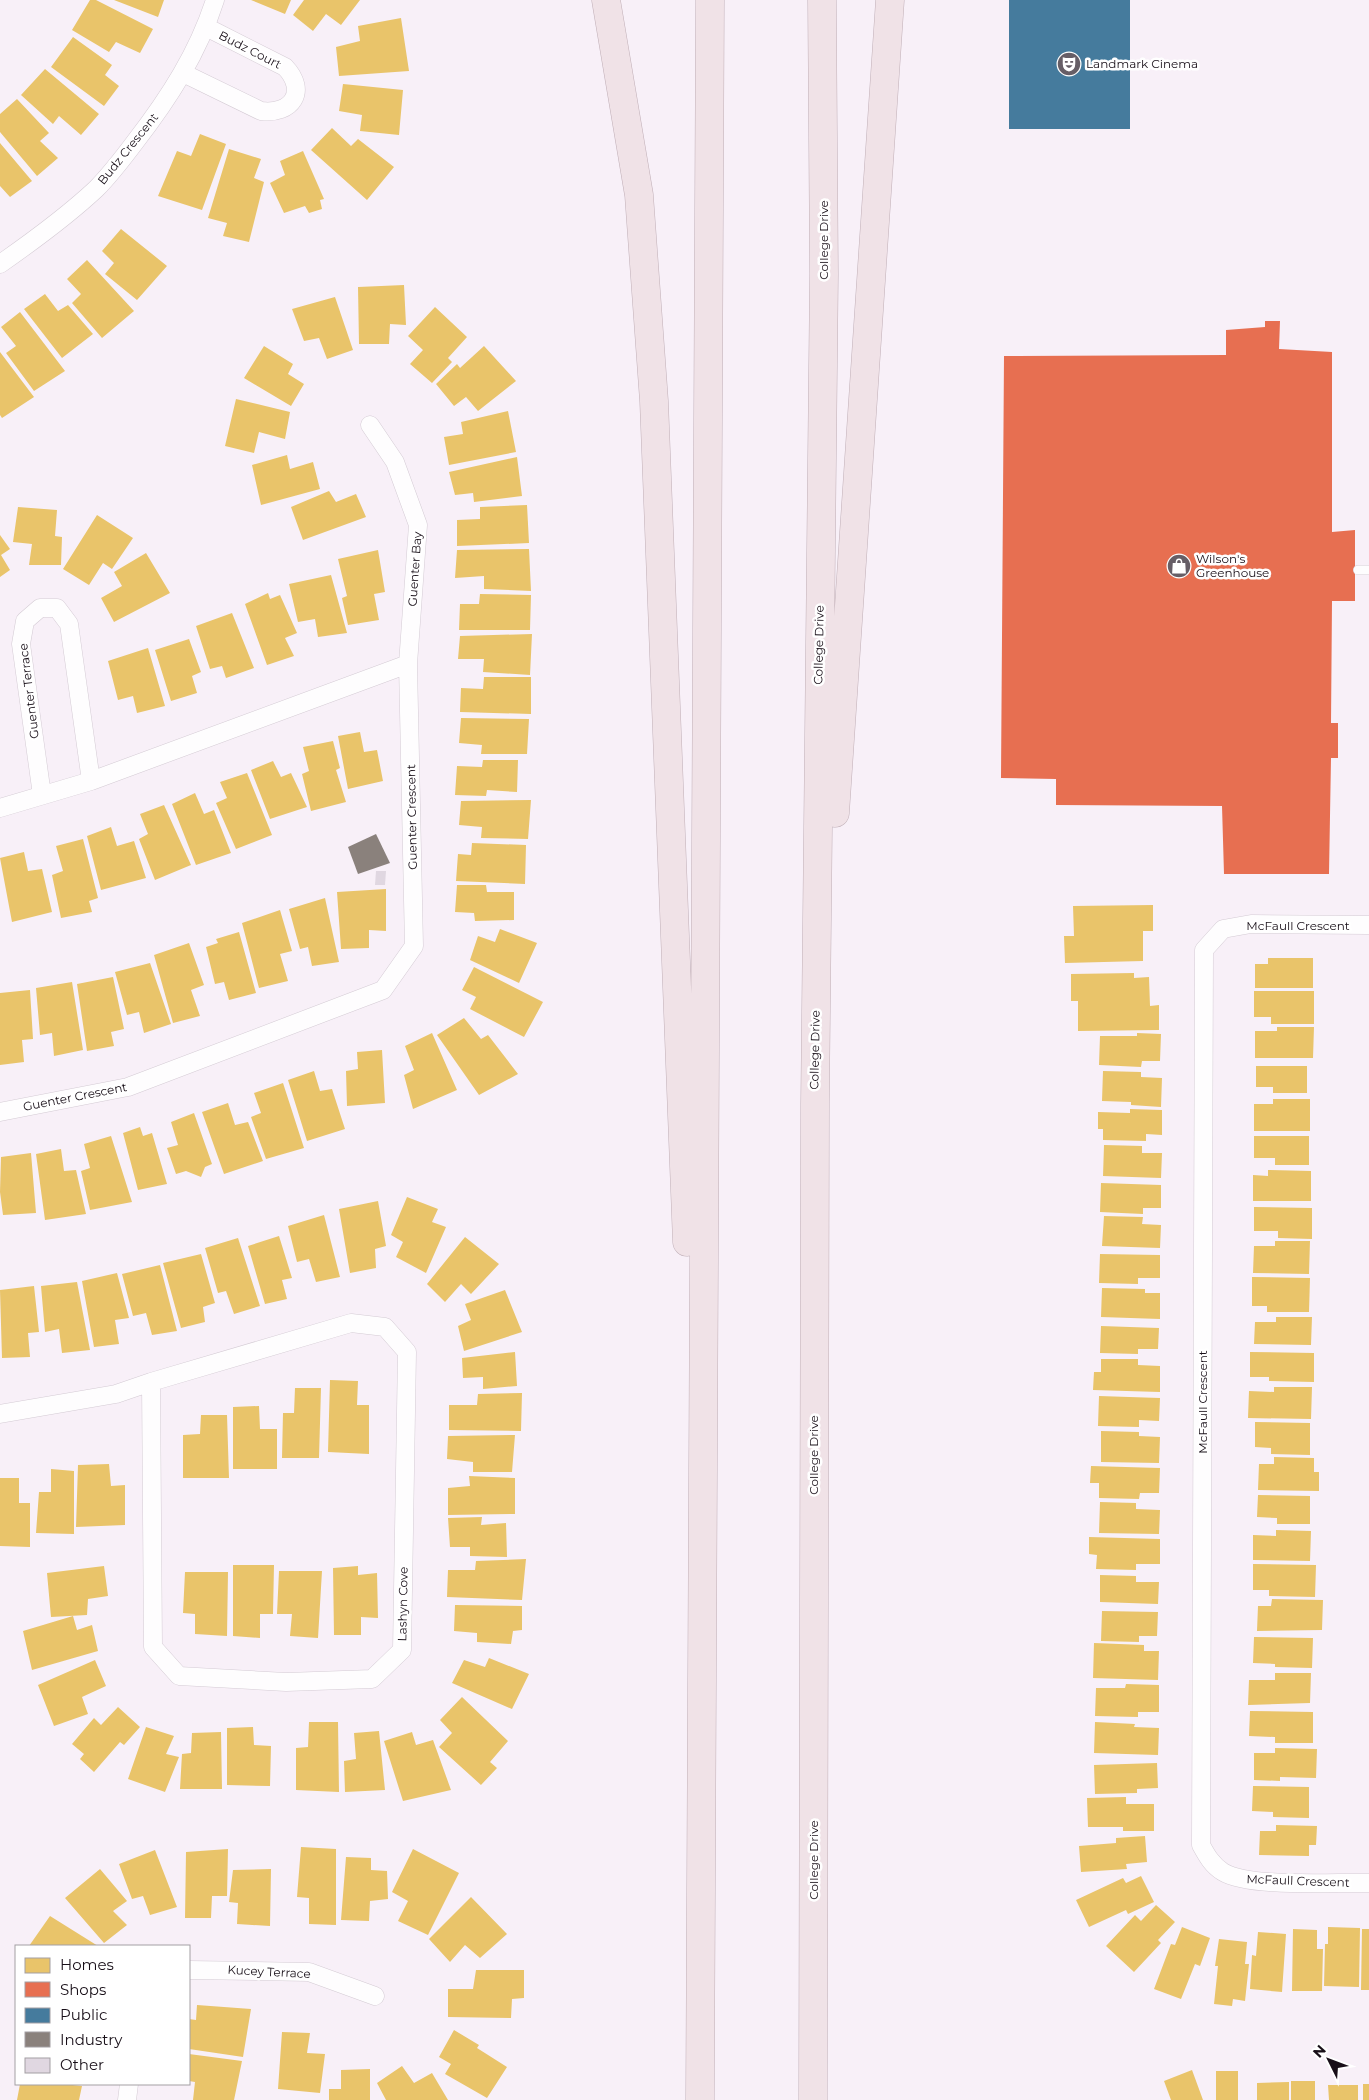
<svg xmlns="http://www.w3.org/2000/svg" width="1369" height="2100" font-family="Montserrat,sans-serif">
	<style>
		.homes { fill: #e9c46a }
		.shops { fill: #e76f51 }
		.public { fill: #457b9d }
		.industry { fill: #8a817c }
		.building { fill: #e0d7e1 }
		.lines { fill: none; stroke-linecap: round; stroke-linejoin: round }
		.lane-casing { stroke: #d4cbd4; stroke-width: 10 }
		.street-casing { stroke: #d4cbd4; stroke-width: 19 }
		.highway-casing { stroke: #c0afb7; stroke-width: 29 }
		.lane { stroke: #fefdfe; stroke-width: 9 }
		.street { stroke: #fefdfe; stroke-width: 18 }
		.highway { stroke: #f0e2e7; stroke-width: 28 }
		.labels { text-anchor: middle; stroke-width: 5; stroke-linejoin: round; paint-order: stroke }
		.street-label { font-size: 12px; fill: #180f18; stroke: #fff }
		.poi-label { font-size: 12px; fill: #180f18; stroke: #fff; text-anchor: start }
	</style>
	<rect width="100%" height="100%" fill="#f8f0f8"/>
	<!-- homes -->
	<path class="homes" d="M90 0H96L153 29 140 53 116 42 109 52 72 30Z
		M114 0H164L158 17Z
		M251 0H291L285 14Z
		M304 0H360L341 25 326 14 313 31 293 15Z
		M401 18 409 71 339 76 336 47 360 41 358 26Z
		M73 37 112 65 105 75 119 86 104 106 51 67Z
		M45 69 99 114 81 135 59 116 53 124 21 95Z
		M343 84 403 90 399 135 360 131 362 115 339 111Z
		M17 99 49 133 40 141 58 158 37 176 0 132V114Z
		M332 128 351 146 358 139 394 167 367 200 311 150Z
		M200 134 226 144 202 210 158 196 177 151 191 156Z
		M0 143 32 181 10 197 0 186Z
		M229 149 261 159 254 178 264 182 249 242 223 236 227 223 208 218Z
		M303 151 324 199 320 200 322 209 309 213 305 206 284 213 270 183 285 175 280 161Z
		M121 229 167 266 137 300 105 274 114 263 102 251Z
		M87 260 134 311 102 338 72 303 81 294 67 279Z
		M404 285 406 325 390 324 389 344H359L358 287Z
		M45 294 58 311 68 305 93 334 62 358 24 309Z
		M335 297 353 350 327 359 319 338 304 341 292 309Z
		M435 307 467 337 448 358 452 362 432 383 410 364 423 350 408 336Z
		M20 312 65 371 34 391 6 353 16 346 1 327Z
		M264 346 293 364 288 374 304 384 291 406 244 378Z
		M484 346 516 381 478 411 466 397 454 406 436 384 457 364 460 368Z
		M0 352 34 397 2 418 0 415Z
		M236 399 290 412 285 439 259 432 254 453 225 446Z
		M508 411 516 452 449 465 444 437 463 434 461 422Z
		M287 455 290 469 313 462 320 489 261 505 252 465Z
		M517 457 522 496 474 502 473 493 455 495 449 472Z
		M329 491 336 502 356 494 366 517 303 540 291 507Z
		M527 505 529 543 457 546V520L480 519V507Z
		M18 507 57 510 55 536 62 537 61 565H29L32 544 13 542Z
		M97 515 133 538 112 569 103 563 89 585 63 569Z
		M0 535 10 549 1 555 10 570 0 577Z
		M529 549 531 591 484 589V576L455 578 457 550Z
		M378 550 385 592 374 594 379 620 348 625 342 598 347 596 338 559Z
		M146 553 170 593 114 622 101 598 122 586 114 572Z
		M331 575 347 633 318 637 315 619 298 622 289 584Z
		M268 593 270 599 280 595 297 633 285 638 294 656 267 665 245 604Z
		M480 594 531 595 530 630H459L460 604H479Z
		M232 613 254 668 226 678 222 666 210 669 196 626Z
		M532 634 530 675 483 672 484 659H458L460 636Z
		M189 639 201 672 192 676 197 693 171 701 155 650Z
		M148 648 165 706 137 713 133 696 118 700 108 661Z
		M484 677H531V714L460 712 461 688 483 689Z
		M461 718 529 719 527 754H481L482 745 459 743Z
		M360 732 364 752 377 750 383 781 348 789 338 736Z
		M333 741 340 768 336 770 346 802 311 811 302 774 309 771 303 747Z
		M483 760H518L517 792 487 790 486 796 455 795 457 766 482 767Z
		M273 761 281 777 291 773 307 807 270 819 251 770Z
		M247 773 272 835 236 849 216 803 227 798 220 782Z
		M195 793 204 814 214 810 231 853 196 865 172 804Z
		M531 800 528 839 481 838 482 827 459 825 461 801Z
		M164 805 191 865 155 880 139 839 148 834 140 814Z
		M111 827 117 846 134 841 146 878 101 890 87 836Z
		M83 839 98 898 89 901 92 912 61 918 52 875 63 871 56 846Z
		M472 843 526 845 525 884 456 881 458 854 471 855Z
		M24 852 28 871 42 869 52 912 12 922 0 858Z
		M457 885H486L487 892H514V920L475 921 474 913 455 912Z
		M386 889V931L369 930V948L341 949 337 892Z
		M325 898 339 962 312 966 308 947 300 949 289 909Z
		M1153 905V931H1143V961L1065 963 1064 936H1074L1073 906Z
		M280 910 292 951 280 954 288 981 259 988 242 923Z
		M500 929 537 943 519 983 470 960 478 936 495 942Z
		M239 932 256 993 229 1000 224 982 215 984 206 947 218 943 216 939Z
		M189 943 204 985 191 990 200 1016 173 1023 154 955Z
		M1268 958H1313V988H1255V964H1268Z
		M150 963 171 1024 144 1033 139 1012 127 1015 115 972Z
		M474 967 543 1002 524 1037 470 1009 476 997 462 990Z
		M1134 973V978L1149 977 1150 1006 1159 1005V1030L1078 1031V1001H1071V974Z
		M113 977 124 1029 111 1032 114 1046 87 1051 77 984Z
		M72 982 83 1050 54 1056 52 1033 40 1035 36 988Z
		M30 990 33 1039 22 1040 24 1062 0 1065V993Z
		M1254 991H1314V1024H1271V1017H1254Z
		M464 1018 481 1039 488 1035 518 1074 479 1095 437 1035Z
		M1277 1027H1314L1313 1058H1255V1031H1277Z
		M432 1033 457 1090 413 1109 404 1075 414 1070 405 1046Z
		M1137 1033 1161 1034 1160 1061H1142L1141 1067 1099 1065 1100 1036H1137Z
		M382 1050 385 1103 347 1106 346 1071 358 1069 357 1052Z
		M1256 1066H1307V1093H1273V1087H1256Z
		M314 1071 320 1091 332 1089 345 1129 307 1141 288 1080Z
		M1103 1071 1141 1072V1077L1162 1078 1161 1107 1131 1105V1102L1102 1101Z
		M283 1083 304 1148 266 1159 251 1117 261 1113 254 1093Z
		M1273 1099H1310V1131H1254V1104H1273Z
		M228 1103 235 1125 248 1122 263 1161 224 1174 202 1112Z
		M1130 1109 1162 1110V1135L1146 1134V1141L1103 1140V1129H1098V1112L1130 1113Z
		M194 1113 212 1164 205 1167 201 1177 186 1171 176 1174 167 1148 178 1145 171 1122Z
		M140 1127 143 1136 152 1133 167 1184 138 1190 123 1133Z
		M111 1136 132 1202 90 1210 81 1171 90 1168 84 1144Z
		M1254 1136H1309V1165H1275V1158H1254Z
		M1104 1145 1142 1146V1153H1162L1161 1178 1103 1176Z
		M61 1149 64 1171 76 1170 86 1214 45 1220 36 1154Z
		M31 1153 36 1213 3 1215 0 1192 1 1157Z
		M1268 1170 1311 1171V1201H1253V1175L1268 1176Z
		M1101 1183 1161 1185V1208H1143V1214L1100 1212Z
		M407 1197 438 1209 432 1222 446 1227 426 1273 396 1257 403 1242 391 1235Z
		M378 1201 386 1246 375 1249 376 1268 350 1273 339 1209Z
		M1254 1207 1312 1208V1239L1278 1238V1231H1254Z
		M324 1215 340 1277 316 1282 309 1259 297 1262 288 1226Z
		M1104 1216 1143 1217 1142 1224 1161 1225 1160 1248 1102 1246Z
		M279 1236 292 1278 282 1280 287 1299 265 1304 248 1246Z
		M465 1237 499 1264 471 1294 461 1284 445 1302 427 1284Z
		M238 1238 260 1306 234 1314 226 1291 218 1293 205 1248Z
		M1275 1241H1310L1309 1274 1253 1273 1254 1246H1275Z
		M201 1254 215 1303 203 1307 205 1322 181 1328 163 1263Z
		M1100 1254 1160 1255V1278H1138V1284L1099 1283Z
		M160 1265 177 1331 152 1335 146 1313 133 1316 122 1274Z
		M117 1273 129 1318 115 1320 119 1344 94 1347 82 1281Z
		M1252 1277 1310 1278 1309 1312H1267V1306H1252Z
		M77 1282 90 1350 62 1353 59 1329 45 1332 41 1286Z
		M34 1286 39 1332 28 1333 30 1357 2 1358 0 1290Z
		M1102 1288 1145 1289V1293H1160V1319L1101 1317Z
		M505 1290 522 1332 464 1351 458 1326 471 1320 465 1304Z
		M1276 1317H1312L1311 1345 1254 1344 1255 1322H1276Z
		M1101 1326 1159 1328 1158 1349H1138V1354L1100 1353Z
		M515 1352 517 1386 483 1389V1377L463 1378 462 1358Z
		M1250 1352 1314 1353V1382L1269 1381V1377H1250Z
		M1101 1359H1138V1365L1160 1366V1392L1093 1390 1094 1372H1101Z
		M330 1380 358 1381 357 1405H369V1454L328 1452Z
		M1274 1387H1312L1311 1419 1248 1418 1249 1391 1274 1392Z
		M295 1388H321L319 1458H282L283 1413H294Z
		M522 1393 521 1431 449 1430V1405H477L478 1394Z
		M1099 1396 1160 1398 1159 1421 1139 1420V1427L1098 1426Z
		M259 1406 260 1429H277V1469H233V1407Z
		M201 1415H227L229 1478H183V1435L200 1434Z
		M1255 1422 1310 1423V1455L1271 1454V1448L1255 1447Z
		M1101 1431 1139 1432V1436L1160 1437 1159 1463 1101 1462Z
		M515 1435 512 1472H473V1462L447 1459 448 1436Z
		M1274 1457 1314 1458V1472H1319V1491L1258 1490 1259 1464H1274Z
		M109 1464 111 1486 125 1485V1525L76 1527 78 1465Z
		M1091 1466 1160 1468 1159 1493H1140L1139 1499 1099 1498V1483H1090Z
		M51 1469 74 1471V1534L36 1533 39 1492H51Z
		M469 1476 515 1478V1514L448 1515V1488L470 1486Z
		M0 1478H19V1503H30V1547L0 1546Z
		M1258 1495 1310 1496V1524H1277V1518L1257 1517Z
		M1100 1502 1136 1503V1509L1160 1510 1159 1534 1099 1533Z
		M482 1517 481 1525 506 1523 507 1557 470 1556V1547H450L448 1518Z
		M1276 1530 1311 1531 1310 1561 1253 1560V1535L1276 1536Z
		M1089 1537 1160 1539V1564H1136V1570L1096 1569 1097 1555 1089 1554Z
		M526 1559 522 1600 447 1597 448 1570H475L476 1561Z
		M1253 1564 1316 1565 1315 1597 1269 1596V1590H1253Z
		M233 1565H274L273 1614H260V1638L233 1636Z
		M104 1566 108 1596 88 1599 87 1615 51 1617 47 1573Z
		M358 1566V1575L377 1573 378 1618 361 1617V1635H334L333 1568Z
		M279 1571H322L318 1638 290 1636 292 1614H277Z
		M185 1572H228L227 1636 195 1634V1614L183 1613Z
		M1100 1575 1136 1576V1582H1159L1158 1604 1100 1602Z
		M1272 1599 1323 1600 1322 1630 1257 1631 1258 1606H1271Z
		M455 1605 522 1606V1630L513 1631 511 1644 477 1642V1633L454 1631Z
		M1102 1611 1158 1612 1157 1636H1139V1642L1101 1641Z
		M73 1616 77 1630 92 1625 98 1651 32 1670 23 1631Z
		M1254 1637 1313 1638 1312 1668 1275 1667V1664L1253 1663Z
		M1094 1643 1144 1645V1651H1159L1158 1680 1093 1678Z
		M489 1658 529 1674 512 1709 452 1683 464 1660 485 1667Z
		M95 1660 106 1686 82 1697 88 1714 54 1726 38 1685Z
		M1275 1673H1311L1310 1703 1248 1705 1249 1680H1275Z
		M1126 1684 1159 1685V1712H1138V1717L1095 1716 1096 1688H1125Z
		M462 1697 508 1741 490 1762 497 1768 481 1785 439 1747 452 1733 440 1720Z
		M118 1707 140 1727 124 1745 120 1742 94 1772 80 1759 84 1754 72 1744 94 1718 101 1725Z
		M1250 1711 1313 1712V1743H1275V1737L1249 1736Z
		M309 1722H338L339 1792 296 1790V1748L308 1747Z
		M1095 1722 1135 1724 1134 1727 1159 1728 1158 1755 1094 1753Z
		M146 1727 174 1736 166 1754 179 1757 165 1792 128 1779Z
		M253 1727 254 1745 271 1746 270 1786 227 1785V1728Z
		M379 1731 385 1790 345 1792 344 1761 356 1759 354 1733Z
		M221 1732 222 1789H180L182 1754 191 1753 192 1733Z
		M412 1732 416 1745 433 1740 451 1790 403 1801 384 1741Z
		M1275 1748 1317 1749 1316 1778 1280 1777V1781L1254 1780V1753H1275Z
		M1157 1763 1158 1788 1137 1789V1793L1095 1794 1094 1765Z
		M1253 1786 1309 1787V1818L1273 1817V1812L1252 1811Z
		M1126 1797V1804H1154V1831H1123V1827H1088L1087 1798Z
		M1276 1825 1317 1826 1316 1845H1309V1856L1259 1855 1260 1831H1276Z
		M1145 1836 1147 1862 1126 1864 1127 1869 1081 1872 1079 1846 1116 1843V1838Z
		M301 1847 336 1849V1925L309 1924V1898L297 1897Z
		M228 1849 227 1896H212L211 1918H185L186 1852Z
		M413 1849 459 1873 428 1935 398 1921 408 1901 392 1892Z
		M155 1850 177 1907 150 1915 143 1896 132 1899 119 1864Z
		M346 1857 371 1858V1870L387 1871 388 1899 370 1901 369 1921 341 1920Z
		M100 1869 127 1901 113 1911 127 1925 104 1943 65 1898Z
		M271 1869 270 1926 237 1924 238 1903 229 1902 233 1870Z
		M1141 1876 1154 1902 1128 1914 1126 1910 1089 1927 1076 1900 1123 1878 1126 1883Z
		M471 1897 507 1934 480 1958 465 1945 450 1962 429 1939Z
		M1156 1905 1175 1922 1158 1940 1161 1943 1134 1972 1106 1946 1135 1915 1141 1921Z
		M50 1916 98 1946H29Z
		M1182 1927 1210 1938 1200 1966 1195 1964 1181 1999 1154 1989 1171 1944 1175 1945Z
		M1328 1927 1360 1928 1359 1987 1324 1986 1325 1944H1328Z
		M1293 1929 1317 1930V1949H1323L1322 1991H1292Z
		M1362 1929H1369V1990H1361Z
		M1258 1932 1286 1934 1282 1992 1250 1989 1252 1955 1256 1956Z
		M1219 1939 1247 1942 1245 1964H1249L1245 2001 1233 1999 1232 2006 1214 2004 1218 1966H1215Z
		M476 1970H524V1998L512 1999 511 2018 448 2017V1989H473Z
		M197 2005 251 2009 243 2057 189 2049V2019L196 2020Z
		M454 2030 479 2045 477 2048 507 2067 487 2098 445 2074 451 2064 439 2057Z
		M282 2032 310 2033 307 2053 325 2054 320 2093 278 2089Z
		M189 2054 242 2061 234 2100H193L195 2082 189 2081Z
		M402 2066 414 2083 432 2073 448 2100H386L377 2083Z
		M370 2069V2100H329V2089H341V2070Z
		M1192 2070 1203 2100H1171L1164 2081Z
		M1216 2071H1238V2100H1216Z
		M1291 2081H1315V2100H1291Z
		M1289 2082V2100H1257V2083Z
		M20 2084H63L82 2086 79 2100H17Z
		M1363 2084H1369V2100H1363Z
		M1328 2085H1358V2100H1329Z"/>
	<!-- shops -->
	<path class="shops" d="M1265 321H1280L1279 349 1332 352V532L1355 530V601H1332L1331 723H1338V758H1331L1329 874H1224L1222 806 1056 805V779L1001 778 1004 356 1226 355V330L1265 327Z"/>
	<!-- public -->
	<path class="public" d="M1009 0H1130V129H1009Z"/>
	<!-- industry -->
	<path class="industry" d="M376 834 390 863 358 874 348 847Z"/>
	<!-- building -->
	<path class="building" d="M376 871H386L385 885H375Z"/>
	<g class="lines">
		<!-- lane casing -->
		<g class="lane-casing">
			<path id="lane" d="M1358 570H1369"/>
		</g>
		<!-- street casing -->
		<g class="street-casing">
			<path id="street" d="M183 73 261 111C292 115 308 91 285 67L206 27
				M0 264C33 241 66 217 96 189 110 175 123 158 135 142 169 98 198 53 215 0
				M42 795 21 644 25 621 40 608H57L69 624 91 781
				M0 808 91 781 408 664
				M1369 925 1251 924 1223 929 1204 950 1201 1845C1207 1856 1212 1865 1223 1872 1249 1888 1335 1882 1369 1883
				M0 1112 128 1087 383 990 414 946 408 664 418 525 395 462 370 425
				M0 1414 116 1394 151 1382 351 1323 385 1327 407 1352 402 1650 372 1679 286 1682 179 1676 153 1647 151 1382
				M189 1970 309 1972 375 1996
				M127 2100 129 2084"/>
		</g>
		<!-- highway casing -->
		<g class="highway-casing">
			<path id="highway" d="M606 0 639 195 654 401 687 1242
				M835 813 890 0
				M700 2100 710 0
				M813 2100 815 1104 824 274 822 0"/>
		</g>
		<!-- lane -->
		<use href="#lane" class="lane"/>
		<!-- street -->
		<use href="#street" class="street"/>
		<!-- highway -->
		<use href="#highway" class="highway"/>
	</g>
	<!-- icons -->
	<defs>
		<g id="theatre-disc" transform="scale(1.25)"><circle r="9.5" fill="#665e66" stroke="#fff"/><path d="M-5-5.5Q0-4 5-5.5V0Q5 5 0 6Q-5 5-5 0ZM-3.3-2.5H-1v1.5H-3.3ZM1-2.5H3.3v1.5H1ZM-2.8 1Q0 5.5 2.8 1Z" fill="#fff"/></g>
		<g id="shop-disc" transform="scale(1.25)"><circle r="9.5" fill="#665e66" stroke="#fff"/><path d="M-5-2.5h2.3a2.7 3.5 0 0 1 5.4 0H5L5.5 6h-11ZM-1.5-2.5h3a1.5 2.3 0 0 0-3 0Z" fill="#fff"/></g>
	</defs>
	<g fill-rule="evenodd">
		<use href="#theatre-disc" x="1069" y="64"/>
		<use href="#shop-disc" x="1179" y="566"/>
	</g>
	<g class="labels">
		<!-- street labels -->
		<g class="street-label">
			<text transform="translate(250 50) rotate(27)" y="4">Budz Court</text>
			<text transform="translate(128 149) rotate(-51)" y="4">Budz Crescent</text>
			<text transform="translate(824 240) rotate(-90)" y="4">College Drive</text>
			<text transform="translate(415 569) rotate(-86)" y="4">Guenter Bay</text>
			<text transform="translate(819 645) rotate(-89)" y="4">College Drive</text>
			<text transform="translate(29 691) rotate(-97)" y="4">Guenter Terrace</text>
			<text transform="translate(412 817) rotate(-91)" y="4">Guenter Crescent</text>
			<text x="1298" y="930">McFaull Crescent</text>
			<text transform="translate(815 1050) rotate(-89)" y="4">College Drive</text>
			<text transform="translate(75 1097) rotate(-11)" y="4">Guenter Crescent</text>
			<text transform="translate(1203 1402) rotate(-90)" y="4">McFaull Crescent</text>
			<text transform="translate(814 1455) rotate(-90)" y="4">College Drive</text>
			<text transform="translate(403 1604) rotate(-89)" y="4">Lashyn Cove</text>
			<text transform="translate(814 1860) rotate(-90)" y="4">College Drive</text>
			<text transform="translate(1298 1881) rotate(2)" y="4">McFaull Crescent</text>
			<text transform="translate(269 1972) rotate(3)" y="4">Kucey Terrace</text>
		</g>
		<!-- poi labels -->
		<g class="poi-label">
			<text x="1086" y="68">Landmark Cinema</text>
			<text x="1196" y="563">Wilson's<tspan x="1196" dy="14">Greenhouse</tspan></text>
		</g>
	</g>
	<!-- legend -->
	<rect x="15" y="1945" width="175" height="140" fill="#ffffff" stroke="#a39fa3"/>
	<rect x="25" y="1958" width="25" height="15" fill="#e9c46a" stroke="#a39fa3"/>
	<text x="60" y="1970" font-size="15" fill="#180f18">Homes</text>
	<rect x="25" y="1982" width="25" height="15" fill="#e76f51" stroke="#a39fa3"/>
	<text x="60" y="1995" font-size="15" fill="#180f18">Shops</text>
	<rect x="25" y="2008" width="25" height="15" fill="#457b9d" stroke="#a39fa3"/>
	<text x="60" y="2020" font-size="15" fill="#180f18">Public</text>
	<rect x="25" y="2032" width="25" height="15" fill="#8a817c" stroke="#a39fa3"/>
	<text x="60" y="2045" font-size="15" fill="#180f18">Industry</text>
	<rect x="25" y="2058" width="25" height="15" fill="#e0d7e1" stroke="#a39fa3"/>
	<text x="60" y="2070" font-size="15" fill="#180f18">Other</text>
	<!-- north arrow -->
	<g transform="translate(1329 2060) rotate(312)" stroke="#ffffff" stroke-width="4" paint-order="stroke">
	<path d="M0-4L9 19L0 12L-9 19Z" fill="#180f18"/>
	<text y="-8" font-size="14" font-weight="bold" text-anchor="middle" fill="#180f18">N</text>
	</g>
</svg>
